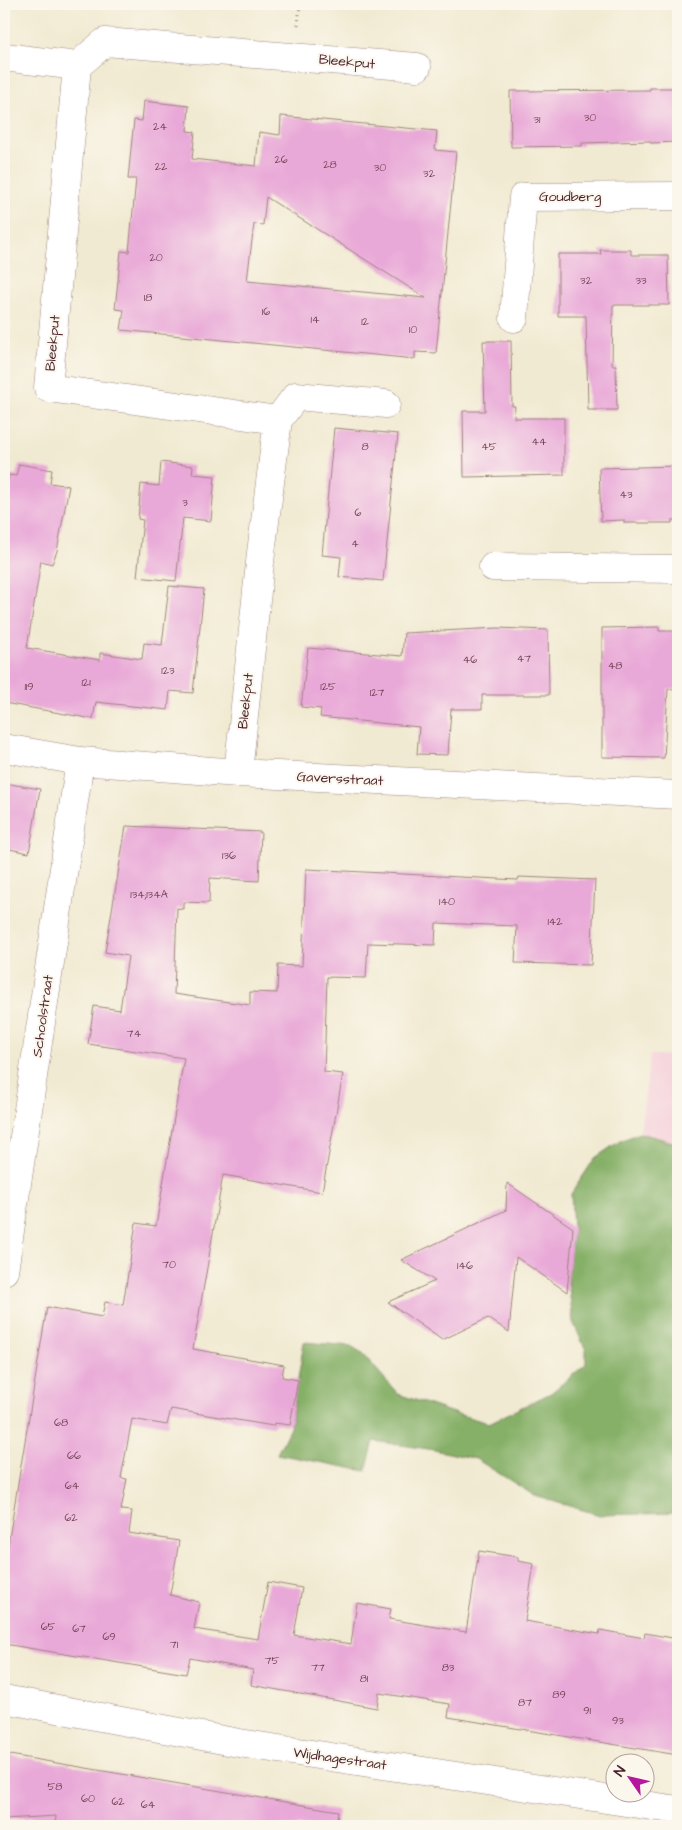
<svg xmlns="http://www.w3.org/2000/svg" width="682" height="1830" font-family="'Architects Daughter',sans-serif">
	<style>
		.built { fill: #f5cfda }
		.forest { fill: #86b067; stroke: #686849 }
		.building { fill: #e9a9d8; fill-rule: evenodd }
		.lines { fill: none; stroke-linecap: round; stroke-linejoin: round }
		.minor-casing { stroke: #9e847e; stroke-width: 29 }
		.path { stroke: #9e847e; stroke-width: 3; stroke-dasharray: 1 4; stroke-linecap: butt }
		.minor { stroke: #fff; stroke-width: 28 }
		.labels { text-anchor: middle; stroke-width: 4; stroke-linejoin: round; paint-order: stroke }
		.number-label { font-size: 11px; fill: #724256 }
		.street-label { font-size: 14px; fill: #4a1f2b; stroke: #fbf7ec }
	</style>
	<rect width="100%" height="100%" fill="#fbf7ec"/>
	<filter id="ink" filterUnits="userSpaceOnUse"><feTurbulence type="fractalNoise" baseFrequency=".02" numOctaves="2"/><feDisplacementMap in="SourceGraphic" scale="10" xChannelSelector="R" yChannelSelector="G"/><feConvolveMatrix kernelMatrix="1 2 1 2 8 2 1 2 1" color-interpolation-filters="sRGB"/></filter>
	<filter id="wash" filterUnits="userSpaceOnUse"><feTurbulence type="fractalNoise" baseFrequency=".0096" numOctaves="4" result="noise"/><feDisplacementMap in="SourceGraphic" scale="20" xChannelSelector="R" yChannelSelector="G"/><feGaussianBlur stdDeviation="1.12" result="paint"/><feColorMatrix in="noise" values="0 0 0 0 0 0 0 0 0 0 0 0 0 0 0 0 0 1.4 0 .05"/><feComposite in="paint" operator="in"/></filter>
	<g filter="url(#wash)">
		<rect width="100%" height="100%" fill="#f1ead2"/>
		<!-- built -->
		<path class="built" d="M650 1055H678V1287L676 1143 640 1133Z"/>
		<!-- forest -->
		<path class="forest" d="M640 1133 676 1143 678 1287V1513L600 1515 535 1496 476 1459 435 1450 374 1441 366 1471 277 1454 290 1428 304 1342 351 1346 362 1353 398 1394 453 1413 489 1423 551 1393 586 1364V1350L573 1322 568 1279 573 1228 571 1194 595 1158 620 1141Z"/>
		<g id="blocks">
			<!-- building -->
			<path class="building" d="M650 88H678V142L650 143V141L582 143V146L511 147 510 91 650 90Z
				M144 101 189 106 187 131 195 132 192 159 256 166 259 132 280 135 281 116 437 131 435 150 456 152 436 353 415 352V359L121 330 124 310 115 309 121 251 129 252 136 179H128L131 149 134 120 142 121ZM266 197 426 298 247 281 254 224 263 225Z
				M600 250H631V255H668L669 305H613L612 365H616L617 410H588L586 316H558V254H601Z
				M483 341H511L512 406H515L514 418H564V475L464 477 463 411H485Z
				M334 428 398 434 383 581 339 577 341 557 322 555Z
				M161 462 193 466 192 474 215 476 211 521 183 518 176 581 137 577 143 520 138 519 141 484 159 486Z
				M19 464 52 470 50 483 69 486 57 551 52 564 41 561 27 648 100 660V653L142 659 144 643 162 645 169 586 204 589 193 693 170 691 168 710 96 702 93 719 4 703V501L9 475 16 476Z
				M678 466V520H672V523H624V520L601 521 599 468Z
				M659 627V631H678V689H668L664 758 602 757V628Z
				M498 628 548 630 549 695H482V709H451L448 755 417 754 419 727 320 717 321 709 301 707 308 648 402 656 404 633Z
				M4 783 40 789 29 853 4 848Z
				M126 826 261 832 259 881 210 878 209 903 183 902V909L177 908 174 994 250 1005V992L277 993 278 965 302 966 306 869 518 880 519 877 595 880 591 965 515 963 517 926 436 923 435 945 368 943 366 978 327 977 324 1072 343 1074 322 1192 223 1175 193 1349 284 1365 282 1377 298 1380 290 1425 274 1423 273 1426 171 1409 167 1425 132 1419 121 1478 127 1479 121 1510 132 1511 129 1533 179 1541 170 1595 199 1602 194 1629 258 1639 268 1582 302 1588 294 1635 351 1644 357 1603 391 1609 389 1619 466 1632 479 1551 518 1557V1561L534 1564 525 1621 599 1634 600 1630 644 1638 645 1633 678 1639V1755L448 1717 450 1704 379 1693 377 1708 251 1685 253 1670 190 1658 186 1674 4 1644V1569L47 1307 102 1317 105 1302 123 1305 136 1223 156 1226 184 1058 88 1044 94 1006 120 1010 128 956 105 952Z
				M507 1183 573 1228 567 1292 516 1257 509 1332 488 1318 442 1340 388 1302 435 1281 401 1260 506 1210Z
				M4 1754 338 1811 336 1826H55L56 1816 4 1819Z"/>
		</g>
	</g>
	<g filter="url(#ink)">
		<use href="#blocks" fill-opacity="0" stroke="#9e847e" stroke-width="1"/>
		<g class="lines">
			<!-- minor casing -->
			<g class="minor-casing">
				<path id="minor" d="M4 57 77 66
					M514 318 523 197 678 196
					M278 420 296 396 386 404
					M493 567 678 569
					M4 748 80 761 238 773 678 795
					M238 773 261 553 278 420 48 388 77 66 105 42 417 67
					M4 1271 80 761
					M4 1699 239 1743 678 1810"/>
			</g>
			<!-- path -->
			<path class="path" d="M298 25 300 4"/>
			<!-- minor -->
			<use href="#minor" class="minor"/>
		</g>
	</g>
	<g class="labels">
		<!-- number labels -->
		<g class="number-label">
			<text x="590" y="121">30</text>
			<text x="537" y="123">31</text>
			<text x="160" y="130">24</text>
			<text x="281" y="163">26</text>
			<text x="330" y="168">28</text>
			<text x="161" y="170">22</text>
			<text x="380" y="171">30</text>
			<text x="429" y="177">32</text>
			<text x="156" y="261">20</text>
			<text x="586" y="284">32</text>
			<text x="641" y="284">33</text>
			<text x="148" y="301">18</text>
			<text x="266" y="315">16</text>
			<text x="315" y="323">14</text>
			<text x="365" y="325">12</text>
			<text x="413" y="333">10</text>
			<text x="539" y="445">44</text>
			<text x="365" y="450">8</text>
			<text x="489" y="450">45</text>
			<text x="626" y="498">43</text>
			<text x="185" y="506">3</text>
			<text x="358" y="516">6</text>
			<text x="355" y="547">4</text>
			<text x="524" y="662">47</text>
			<text x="470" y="663">46</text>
			<text x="615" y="669">48</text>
			<text x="168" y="674">123</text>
			<text x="86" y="686">121</text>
			<text x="29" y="690">119</text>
			<text x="328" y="690">125</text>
			<text x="377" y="696">127</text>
			<text x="229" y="859">136</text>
			<text x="149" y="898">134;134A</text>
			<text x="447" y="905">140</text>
			<text x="555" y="925">142</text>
			<text x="134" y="1037">74</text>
			<text x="169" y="1268">70</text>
			<text x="465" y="1269">146</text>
			<text x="61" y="1426">68</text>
			<text x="74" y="1459">66</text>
			<text x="72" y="1489">64</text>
			<text x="71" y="1521">62</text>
			<text x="48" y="1630">65</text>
			<text x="79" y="1632">67</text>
			<text x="109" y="1640">69</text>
			<text x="174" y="1648">71</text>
			<text x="272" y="1664">75</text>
			<text x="318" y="1671">77</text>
			<text x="448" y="1671">83</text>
			<text x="364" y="1682">81</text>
			<text x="559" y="1698">89</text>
			<text x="525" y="1706">87</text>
			<text x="587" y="1714">91</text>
			<text x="618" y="1724">93</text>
			<text x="55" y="1790">58</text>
			<text x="88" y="1802">60</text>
			<text x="118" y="1805">62</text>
			<text x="148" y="1808">64</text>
		</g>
		<!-- street labels -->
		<g class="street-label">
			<text transform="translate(347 61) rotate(5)" y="5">Bleekput</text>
			<text x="570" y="201">Goudberg</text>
			<text transform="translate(52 343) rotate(-85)" y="5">Bleekput</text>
			<text transform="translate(245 701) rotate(-84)" y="5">Bleekput</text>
			<text transform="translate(340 778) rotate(3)" y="5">Gaversstraat</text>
			<text transform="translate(42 1016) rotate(-82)" y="5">Schoolstraat</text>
			<text transform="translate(340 1758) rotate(8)" y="5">Wijdhagestraat</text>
		</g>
	</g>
	<!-- margin -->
	<rect width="682" height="1830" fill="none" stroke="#fbf7ec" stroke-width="20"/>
	<!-- north arrow -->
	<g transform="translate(630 1778) rotate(304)"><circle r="24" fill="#fbf7ec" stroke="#b4a19f"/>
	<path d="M0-4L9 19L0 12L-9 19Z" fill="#b5179e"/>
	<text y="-8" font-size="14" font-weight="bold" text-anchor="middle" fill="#4a1f2b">N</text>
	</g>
</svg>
